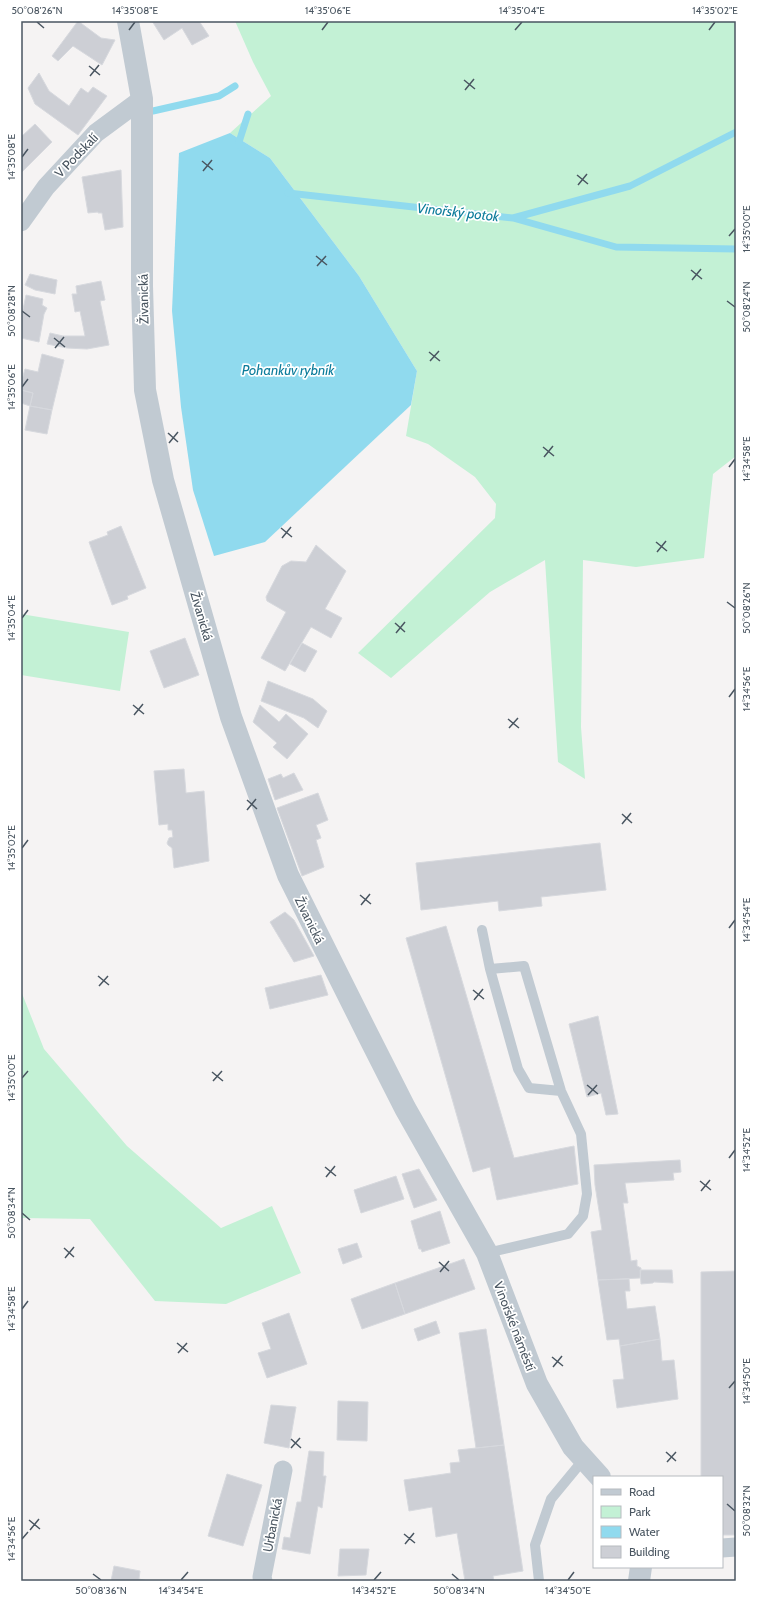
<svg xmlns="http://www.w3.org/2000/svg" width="757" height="1602" font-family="Cabin,sans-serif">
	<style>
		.green { fill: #c3f1d5 }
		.water { fill: #90daee }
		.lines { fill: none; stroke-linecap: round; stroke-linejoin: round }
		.stream { stroke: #90daee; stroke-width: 7 }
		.building { fill: #cdcfd5; stroke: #d7d9de }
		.service { stroke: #c1cad2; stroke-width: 10 }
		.minor { stroke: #c1cad2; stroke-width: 19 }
		.tertiary { stroke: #c1cad2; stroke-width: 22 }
		.ticks { fill: none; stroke: #4a5661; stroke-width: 1.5 }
		.labels { text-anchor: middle; stroke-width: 3.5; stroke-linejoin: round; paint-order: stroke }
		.street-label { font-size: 13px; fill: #4a5661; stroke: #fff }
		.water-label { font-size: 14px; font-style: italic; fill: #0c7c9b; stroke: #fff }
		.neatline { fill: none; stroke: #4a5661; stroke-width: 1.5 }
		.ticks-label { font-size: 10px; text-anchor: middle; fill: #4a5661 }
	</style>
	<rect width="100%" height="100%" fill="#f5f3f3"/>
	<!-- green -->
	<path class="green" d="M235 21H736V456L713 474 704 558 636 567 583 560 581 727 585 779 558 762 545 560 490 592 391 678 358 653 495 518 496 504 475 477 428 444 406 436 417 371 359 276 270 158 230 133 271 96 253 62Z
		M21 614 129 632 120 691 21 675Z
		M21 991 44 1049 127 1146 221 1228 272 1206 301 1273 226 1304 155 1301 90 1219 21 1218Z"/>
	<!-- water -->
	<path class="water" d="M230 133 270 158 359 276 417 371 411 405 265 542 214 556 193 490 181 407 172 311 179 153Z"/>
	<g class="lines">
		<!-- stream -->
		<path class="stream" d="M153 111 219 96 235 86
			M241 147 239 142 248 114
			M288 193 513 218 616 247 736 249
			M513 218 630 186 736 132"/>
	</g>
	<!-- building -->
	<path class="building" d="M78 21 101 38 115 40 102 65 73 46 58 61 52 56Z
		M152 21H199L209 36 192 45 182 28 164 40Z
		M39 73 49 91 69 106 81 88 88 93 93 87 107 96 78 135 35 104 28 88Z
		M35 124 52 142 21 173V137Z
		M121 170 123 227 105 230 102 213H98V212L88 213 82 177Z
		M30 274 57 280 55 294 35 290 25 285Z
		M101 281 105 300 100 301 109 345 87 349 67 348 47 344 50 333 63 336H85L80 311 75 312 72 294H77L76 286Z
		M26 295 43 299 42 305 47 308 44 314 39 342 21 338V319Z
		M42 354 64 360 52 410 30 406 33 393 21 390V383L25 369 38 372Z
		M21 390 33 393 30 406 21 403Z
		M30 406 52 410 47 434 25 430Z
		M121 526 146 588 127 596 128 599 112 605 89 542 108 535 107 532Z
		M316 545 346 571 325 609 342 618 331 638 311 627 285 671 261 658 286 612 267 601 266 597 282 566 291 561 306 562Z
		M185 638 199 675 164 688 150 651Z
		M302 643 317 651 305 672 290 664Z
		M268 681 313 699 327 711 318 728 304 718 261 701Z
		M260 705 279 722 286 714 308 734 287 759 273 747 277 743 253 722Z
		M184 769 186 793 204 791 209 861 174 868 172 848 168 845 167 843 169 838 173 837 172 830H168V824L159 825 154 771Z
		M294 773 303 790 275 800 268 779 281 774 283 778Z
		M318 793 328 820 316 825 321 838 316 840 324 867 302 876 277 808Z
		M600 843 606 890 541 897 542 906 499 911 498 901 421 910 416 863Z
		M285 912 294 920 314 956 294 962 270 922Z
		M446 926 514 1158 574 1146 578 1184 497 1200 490 1167 473 1172 406 938Z
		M321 975 328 995 270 1009 265 988Z
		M598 1016 618 1114 606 1115 601 1093 587 1097 569 1024Z
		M680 1160 681 1172 673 1173 674 1180 625 1183 628 1203H623L631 1261 637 1260V1266L641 1268 640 1278 598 1280 591 1232 602 1230 595 1185 594 1165Z
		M419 1169 437 1200 414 1208 402 1174Z
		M396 1176 404 1199 361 1213 354 1190Z
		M440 1211 450 1243 422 1252 421 1249H419L411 1221Z
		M357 1243 362 1257 343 1264 338 1249Z
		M464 1259 475 1289 405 1314 395 1283Z
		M640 1270H672L673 1283 654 1282 653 1283 641 1284Z
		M736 1271V1535H722V1477H701V1272Z
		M629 1279 630 1291H625L627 1309 655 1306 660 1339 620 1346 619 1339 607 1340 598 1280Z
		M395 1283 405 1314 362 1329 351 1299Z
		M289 1313 307 1364 267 1378 258 1353 271 1349 262 1323Z
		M436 1321 440 1333 418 1341 414 1329Z
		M486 1329 504 1445 476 1448 459 1333Z
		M660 1339 662 1361 674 1360 678 1399 617 1408 613 1380 624 1379 620 1346Z
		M338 1401 368 1402 367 1441 337 1440Z
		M271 1405 296 1407 289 1448 264 1443Z
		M504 1445 523 1571 493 1576 494 1581H465L457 1533 436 1537 432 1507 409 1511 404 1480 451 1473 450 1463 460 1462 458 1450Z
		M309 1451 324 1452 323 1476H326L322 1508 318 1506 310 1554 282 1549 284 1537 290 1538 297 1502H301Z
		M227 1474 262 1485 243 1546 208 1536Z
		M340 1549H369L366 1575 338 1576Z
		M114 1566 140 1571 139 1579 148 1581H111Z"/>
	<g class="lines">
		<!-- service -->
		<path class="service" d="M482 930 490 969 518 1069 529 1088 561 1091
			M487 1253 568 1234 583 1216 587 1194 581 1134 561 1091 524 966 490 969
			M539 1581 535 1545 551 1499 584 1459"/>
		<!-- minor -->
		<path class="minor" d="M21 222 46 187 96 133 142 99
			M722 1548 736 1547
			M263 1581 262 1577 283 1470"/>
		<!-- tertiary -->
		<path class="tertiary" d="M128 21 142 99V286L145 390 163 480 231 717 288 875 368 1035 405 1108 487 1253 537 1384 573 1447 600 1477
			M639 1581 641 1567"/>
	</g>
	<!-- ticks -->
	<path class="ticks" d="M37 22 44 28M129 30 135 22M322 30 328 22M515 30 522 22M709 30 715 22M89 66 100 75M90 76 99 65M464 80 475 89M465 90 474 79M22 157 28 149M202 161 213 170M203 171 212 160M577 175 588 184M578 185 587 174M729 236 735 229M316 256 327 265M317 266 326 256M691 270 702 279M692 280 701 269M727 301 735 307M22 311 30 317M54 338 65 347M55 348 64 337M429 352 440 361M430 361 439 351M22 387 28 379M168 433 178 442M169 443 178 432M543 447 554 456M544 457 553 446M729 467 735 459M281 528 292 537M282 538 291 527M656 542 667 551M657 552 666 541M727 602 735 608M22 618 28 610M395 623 405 632M396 633 405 622M729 697 735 689M133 705 144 714M134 715 143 704M508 719 519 728M509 728 518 718M247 800 257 809M247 810 256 799M622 814 632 823M622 824 631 813M22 848 28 840M360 895 371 904M361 905 370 894M729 928 735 920M98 976 109 985M99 986 108 976M473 990 484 999M474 1000 483 989M212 1072 223 1081M22 1078 28 1071M213 1081 222 1071M587 1085 598 1094M588 1095 597 1085M729 1158 735 1150M325 1167 336 1176M326 1177 335 1166M700 1181 711 1190M701 1191 710 1180M22 1213 30 1220M64 1248 74 1257M65 1258 74 1247M439 1262 449 1271M440 1272 449 1261M22 1309 28 1301M177 1343 188 1352M178 1353 187 1343M552 1357 563 1366M553 1367 562 1356M729 1388 735 1381M291 1439 301 1448M291 1448 300 1438M666 1452 676 1461M667 1462 676 1452M727 1504 735 1511M29 1520 40 1529M30 1530 39 1519M404 1534 415 1543M22 1539 28 1532M405 1544 414 1533M93 1574 101 1580M452 1574 459 1580M181 1580 188 1572M374 1580 381 1572M568 1580 574 1572"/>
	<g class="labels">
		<!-- street labels -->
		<g class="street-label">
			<text transform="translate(76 155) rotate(-46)" y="5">V Podskalí</text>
			<text transform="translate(143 299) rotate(-91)" y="5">Živanická</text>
			<text transform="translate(202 616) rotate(74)" y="5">Živanická</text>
			<text transform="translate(310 920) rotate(64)" y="5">Živanická</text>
			<text transform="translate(515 1326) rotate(69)" y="5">Vinořské náměstí</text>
			<text transform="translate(272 1525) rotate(-79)" y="5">Urbanická</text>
		</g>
		<!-- water labels -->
		<g class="water-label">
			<text transform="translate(458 212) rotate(6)" y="5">Vinořský potok</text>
			<text x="288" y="375">Pohankův rybník</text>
		</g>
	</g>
	<!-- border -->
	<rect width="757" height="1602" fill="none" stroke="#ffffff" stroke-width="44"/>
	<!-- legend -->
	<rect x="593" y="1476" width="130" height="92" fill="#ffffff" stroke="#b7bbc0"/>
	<rect x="601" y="1489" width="20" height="6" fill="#c1cad2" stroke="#b7bbc0"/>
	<text x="629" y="1496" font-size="12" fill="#4a5661">Road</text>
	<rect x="601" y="1506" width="20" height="12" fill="#c3f1d5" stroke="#b7bbc0"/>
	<text x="629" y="1516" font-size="12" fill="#4a5661">Park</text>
	<rect x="601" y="1526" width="20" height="12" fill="#90daee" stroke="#b7bbc0"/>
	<text x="629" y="1536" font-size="12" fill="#4a5661">Water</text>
	<rect x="601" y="1546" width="20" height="12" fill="#cdcfd5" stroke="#b7bbc0"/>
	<text x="629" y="1556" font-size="12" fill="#4a5661">Building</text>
	<rect x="22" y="22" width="713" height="1558" class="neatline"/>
	<g class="ticks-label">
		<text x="37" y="14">50°08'26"N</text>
		<text x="135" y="14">14°35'08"E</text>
		<text x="328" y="14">14°35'06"E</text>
		<text x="522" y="14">14°35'04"E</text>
		<text x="715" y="14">14°35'02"E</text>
		<text transform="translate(11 157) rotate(-90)" y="4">14°35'08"E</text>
		<text transform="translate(746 229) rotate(-90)" y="4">14°35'00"E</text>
		<text transform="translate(746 307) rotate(-90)" y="4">50°08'24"N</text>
		<text transform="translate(11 311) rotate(-90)" y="4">50°08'28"N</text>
		<text transform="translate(11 387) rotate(-90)" y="4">14°35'06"E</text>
		<text transform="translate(746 459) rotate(-90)" y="4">14°34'58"E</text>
		<text transform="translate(746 608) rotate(-90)" y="4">50°08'26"N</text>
		<text transform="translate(11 618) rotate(-90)" y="4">14°35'04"E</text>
		<text transform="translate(746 689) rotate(-90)" y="4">14°34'56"E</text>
		<text transform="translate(11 848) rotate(-90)" y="4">14°35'02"E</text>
		<text transform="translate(746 920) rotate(-90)" y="4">14°34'54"E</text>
		<text transform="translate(11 1078) rotate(-90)" y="4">14°35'00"E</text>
		<text transform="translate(746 1150) rotate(-90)" y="4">14°34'52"E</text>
		<text transform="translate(11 1213) rotate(-90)" y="4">50°08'34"N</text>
		<text transform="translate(11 1309) rotate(-90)" y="4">14°34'58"E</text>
		<text transform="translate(746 1381) rotate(-90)" y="4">14°34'50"E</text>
		<text transform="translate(746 1511) rotate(-90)" y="4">50°08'32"N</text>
		<text transform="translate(11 1539) rotate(-90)" y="4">14°34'56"E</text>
		<text x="101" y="1594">50°08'36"N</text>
		<text x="181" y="1594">14°34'54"E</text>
		<text x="374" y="1594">14°34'52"E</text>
		<text x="459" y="1594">50°08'34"N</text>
		<text x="568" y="1594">14°34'50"E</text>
	</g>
</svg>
